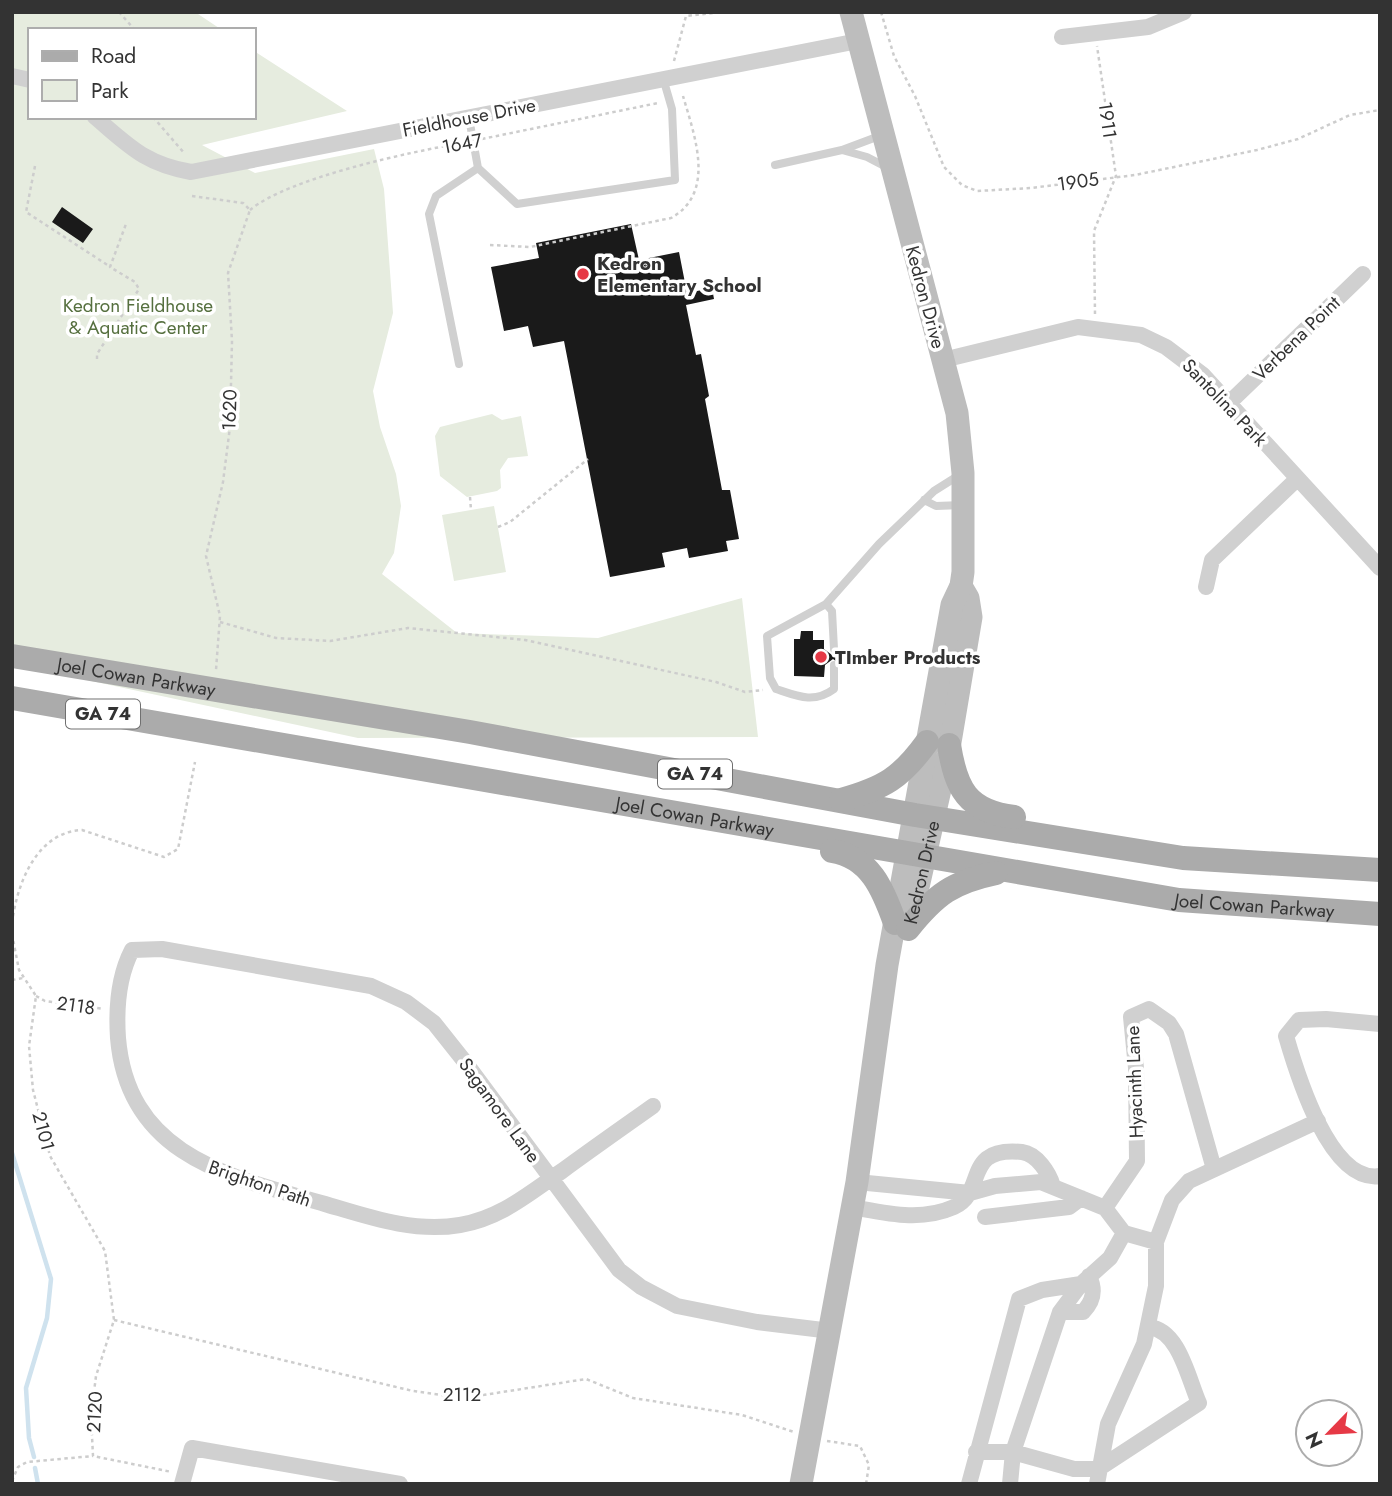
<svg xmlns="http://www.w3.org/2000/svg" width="1392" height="1496" font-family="Jost,sans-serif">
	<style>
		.green { fill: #e6ecdf }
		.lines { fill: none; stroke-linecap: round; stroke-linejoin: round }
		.stream { stroke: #cfe2ee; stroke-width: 4.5 }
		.building { fill: #1a1a1a }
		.path { stroke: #cdcdcd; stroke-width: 2.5; stroke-dasharray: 3.5 3.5; stroke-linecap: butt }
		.lane { stroke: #d0d0d0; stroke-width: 8 }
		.street { stroke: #d0d0d0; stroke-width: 16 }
		.secondary { stroke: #bdbdbd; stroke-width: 23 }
		.primary { stroke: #ababab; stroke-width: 24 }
		.poi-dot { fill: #e63946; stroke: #fff; stroke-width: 2.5 }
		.labels { text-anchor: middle; stroke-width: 7; stroke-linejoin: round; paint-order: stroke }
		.shield { fill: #fff; stroke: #707070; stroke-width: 2 }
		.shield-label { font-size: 18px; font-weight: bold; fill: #333 }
		.street-label { font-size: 19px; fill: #333; stroke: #fff }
		.poi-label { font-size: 19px; font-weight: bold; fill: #333; stroke: #fff; text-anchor: start }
		.park-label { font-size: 19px; fill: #56703f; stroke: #fff }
	</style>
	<rect width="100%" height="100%" fill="#fff"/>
	<!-- green -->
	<path class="green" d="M12 12H195L222 30H30V117H254V51L347 111 202 145 255 173 374 149 384 189 393 313 373 391 380 427 396 474 401 506 394 553 382 574 457 633 598 638 742 598 758 737 358 738 12 664Z
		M492 414 502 420 521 416 528 456 508 458 500 470 501 488 497 491 467 497 440 476 435 436 440 427Z
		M494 506 506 572 454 581 442 515Z"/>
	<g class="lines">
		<!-- stream -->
		<path class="stream" d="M12 1153 51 1279 47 1318 26 1388 29 1438 34 1457
			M35 1468 38 1484"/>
	</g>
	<!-- building -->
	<path class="building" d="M62 207 93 229 83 243 52 222Z
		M631 224 639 260 679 252 687 293 712 288 714 299 686 305 696 355 701 354 709 396 705 399 722 490H730L739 539 726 541 728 551 689 558 687 548 662 553 665 567 610 577 564 341 533 347 528 326 504 331 491 267 539 258 536 243Z
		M801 631H813V640H824V649L832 655 838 654 841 649H847V665H841L833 659 825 665 824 677 794 676V639H800Z"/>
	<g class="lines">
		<!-- path -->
		<path class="path" d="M119 12 135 30
			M881 12 894 56 915 96 944 167 962 185 977 191 1031 188 1135 175 1257 150 1298 139 1350 115 1380 110
			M674 61 686 16 723 12
			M153 117 185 154
			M482 139 658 103
			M35 166 26 212 109 266
			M192 196 243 203 250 210 228 273 232 341 230 427 223 482 206 556 220 616 216 670
			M250 210C288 178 410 152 462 143
			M490 245 530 247 671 218C716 193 695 137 683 96
			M1095 314 1094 231 1116 176 1097 46
			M97 359V354L139 289 135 282 110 267 126 224
			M470 497 471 510
			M498 527 510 522 588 459
			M220 622 276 638 330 641 408 628 525 640 716 682 745 692 763 690
			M12 923C17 883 37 832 82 830L164 857 178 849 195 762
			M12 934 19 970 36 996 29 1046 33 1090 50 1156 105 1251 114 1320 96 1376 91 1416 93 1456 172 1472
			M12 980 23 978
			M36 996 45 1001 104 1009
			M114 1320 413 1391 464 1398 586 1379 633 1398 742 1415 794 1432
			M827 1441 860 1446 869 1465 866 1484
			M12 1481 18 1467 27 1462 93 1456"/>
		<!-- lane -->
		<path class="lane" d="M469 118 478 168 517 204 675 180 672 109 663 78
			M842 150 867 157 888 168
			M775 165 842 150 882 135
			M459 364 429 214 436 196 478 168
			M924 500 936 506 962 505
			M826 604 832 611 834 649
			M834 665V689C814 704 797 696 776 689L770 678 767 636 826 604 879 544 934 491 961 474"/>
		<!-- street -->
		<path class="street" d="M1062 37 1148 27 1184 12
			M12 76 30 80
			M95 117C129 146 145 164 191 172L858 41
			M943 360 1078 327 1141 335 1166 347 1203 375 1380 568
			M1229 403 1363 274
			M1206 587 1212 560 1297 479
			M1380 1024 1326 1019 1299 1020 1286 1036C1297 1074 1330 1184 1380 1176
			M653 1106C622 1128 592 1149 562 1171 528 1194 501 1218 460 1225 414 1233 369 1217 325 1204 231 1177 128 1157 118 1038 116 1008 118 977 132 950L162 949 371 986 406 1002 434 1023 465 1062 619 1270 641 1287 677 1306 757 1322 831 1331
			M857 1182 970 1193 995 1186 1041 1182 1105 1208 1124 1233 1156 1242
			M852 1207C886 1213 920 1222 954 1207 987 1192 962 1146 1022 1152 1037 1154 1049 1173 1053 1186
			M1105 1208 1137 1161 1136 1068 1131 1017 1149 1009 1169 1023 1176 1034 1214 1169
			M985 1217 1069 1207 1081 1198
			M1060 1312H1083C1093 1302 1096 1291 1089 1276
			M976 1452H1013L1074 1469H1098L1199 1403C1188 1378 1179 1330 1149 1327
			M182 1484 192 1448 400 1484
			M969 1484 1019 1299 1042 1290 1081 1284 1110 1258 1124 1233
			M1010 1484 1013 1452 1060 1312 1081 1284
			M1097 1484 1108 1424 1144 1344 1156 1286V1242L1172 1200 1189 1181 1318 1121"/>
		<!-- secondary -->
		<g class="secondary">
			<path id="s1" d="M909 927 948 754 971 617 968 598 961 586"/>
			<path d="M801 1484 857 1182 887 965 952 605 961 586 963 572V473L957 413 851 12"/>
		</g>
		<!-- primary -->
		<g class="primary">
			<path id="s2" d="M12 656 470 732 915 815 1183 858 1380 870"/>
			<path id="s3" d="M12 698 1179 900 1380 914"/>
			<path d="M949 745C956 789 967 811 1014 817"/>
			<path d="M841 800C884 788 901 778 927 742"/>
			<path d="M832 851C870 857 883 889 895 923"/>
			<path d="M908 929C936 894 953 882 996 873"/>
		</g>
	</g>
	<!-- markers -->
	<g class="poi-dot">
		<circle cx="583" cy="274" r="7"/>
		<circle cx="821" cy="657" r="7"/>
	</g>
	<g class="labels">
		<!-- shield labels -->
		<g class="shield">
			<rect x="66" y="699.5" width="74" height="29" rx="5"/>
			<rect x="658" y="759.5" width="74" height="29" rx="5"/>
		</g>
		<g class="shield-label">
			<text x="103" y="720">GA 74</text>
			<text x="695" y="780">GA 74</text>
		</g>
		<!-- street labels -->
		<g class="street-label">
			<text transform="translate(469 117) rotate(-11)" y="7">Fieldhouse Drive</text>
			<text transform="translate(1108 120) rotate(82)" y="7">1911</text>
			<text transform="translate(462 143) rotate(-11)" y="7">1647</text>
			<text transform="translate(1078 181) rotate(-8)" y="7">1905</text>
			<text transform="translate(926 297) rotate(75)" y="7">Kedron Drive</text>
			<text transform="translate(1296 338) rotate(-44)" y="7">Verbena Point</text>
			<text transform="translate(1225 402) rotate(46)" y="7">Santolina Park</text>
			<text transform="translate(229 410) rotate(-88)" y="7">1620</text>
			<text dy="7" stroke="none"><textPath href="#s2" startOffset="126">Joel Cowan Parkway</textPath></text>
			<text dy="7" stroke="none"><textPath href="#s3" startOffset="693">Joel Cowan Parkway</textPath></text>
			<text dy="7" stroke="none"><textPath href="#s1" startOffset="56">Kedron Drive</textPath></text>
			<text dy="7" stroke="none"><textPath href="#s3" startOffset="1260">Joel Cowan Parkway</textPath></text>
			<text transform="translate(76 1005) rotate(8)" y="7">2118</text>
			<text transform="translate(1134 1082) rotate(-92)" y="7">Hyacinth Lane</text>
			<text transform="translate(500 1110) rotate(54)" y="7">Sagamore Lane</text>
			<text transform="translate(44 1131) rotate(75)" y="7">2101</text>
			<text transform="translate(260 1183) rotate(19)" y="7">Brighton Path</text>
			<text x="462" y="1401">2112</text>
			<text transform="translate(94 1412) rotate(-87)" y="7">2120</text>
		</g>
		<!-- poi labels -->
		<g class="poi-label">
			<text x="597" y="270">Kedron<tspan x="597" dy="22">Elementary School</tspan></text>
			<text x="835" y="664">TImber Products</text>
		</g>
		<!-- park labels -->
		<g class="park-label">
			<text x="138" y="312">Kedron Fieldhouse<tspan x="138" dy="22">&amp; Aquatic Center</tspan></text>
		</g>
	</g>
	<!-- border -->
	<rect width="1392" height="1496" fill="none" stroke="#333333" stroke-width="28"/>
	<!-- legend -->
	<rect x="28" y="28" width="228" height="91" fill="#ffffff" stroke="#adadad" stroke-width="2"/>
	<rect x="42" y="51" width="35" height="10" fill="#ababab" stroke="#adadad" stroke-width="2"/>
	<text x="91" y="63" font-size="21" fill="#333333">Road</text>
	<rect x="42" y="80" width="35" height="21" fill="#e6ecdf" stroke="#adadad" stroke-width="2"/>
	<text x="91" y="98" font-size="21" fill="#333333">Park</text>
	<!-- north arrow -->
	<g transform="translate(1329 1433) rotate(245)"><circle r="33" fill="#ffffff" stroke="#adadad" stroke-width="2"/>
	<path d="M0-5L12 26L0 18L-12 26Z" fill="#e63946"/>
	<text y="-10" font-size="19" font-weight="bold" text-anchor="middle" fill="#333333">N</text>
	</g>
</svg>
